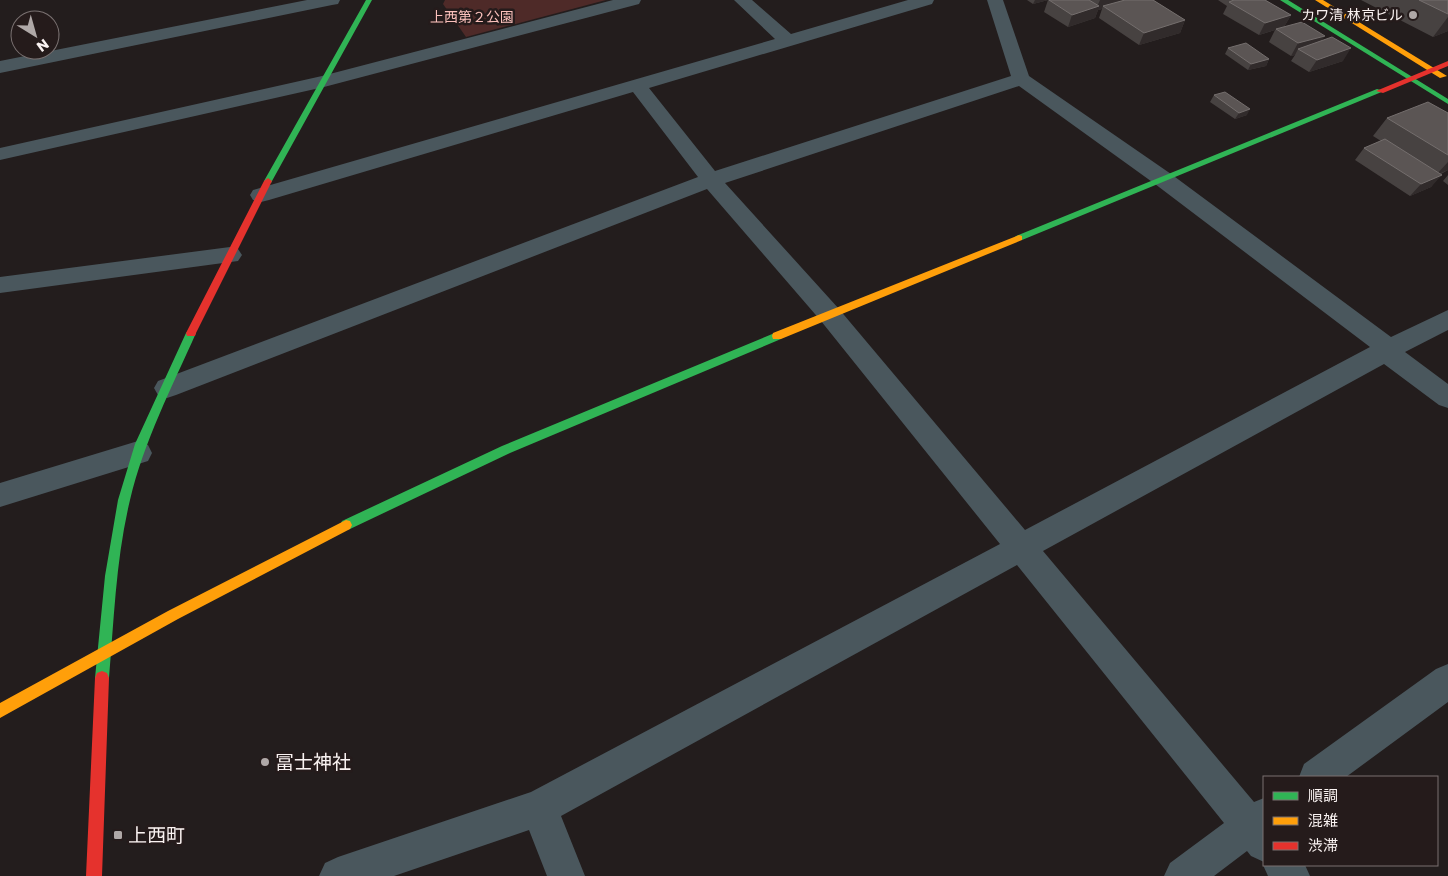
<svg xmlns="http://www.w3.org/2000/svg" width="1448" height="876" font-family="Poppins,'Noto Sans JP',sans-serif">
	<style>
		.green { fill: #4e2a28 }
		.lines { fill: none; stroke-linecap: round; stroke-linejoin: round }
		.street { fill: #4a575d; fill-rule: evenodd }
		.fast { fill: #30b455; fill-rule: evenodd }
		.slow { fill: #ff9f0a; fill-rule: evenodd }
		.jam { fill: #e5322d; fill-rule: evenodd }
		.wall { fill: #474241 }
		.shaded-wall { fill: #312b2b }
		.building { fill: #5b5554; stroke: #746e6d }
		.poi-dot { fill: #afa8a7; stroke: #251b1b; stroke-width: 2 }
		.labels { text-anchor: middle; stroke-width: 5; stroke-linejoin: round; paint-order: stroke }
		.far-poi-label { font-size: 14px; fill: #faf3f2; stroke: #251b1b; text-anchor: end }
		.far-park-label { font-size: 14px; fill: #fac0bb; stroke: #251b1b }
		.near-poi-label { font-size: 19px; fill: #faf3f2; stroke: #251b1b; text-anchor: start }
	</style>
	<rect width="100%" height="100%" fill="#231d1d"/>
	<!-- green -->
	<path class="green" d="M445 0H606L466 37 443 4Z"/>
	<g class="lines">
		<!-- street -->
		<path class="street" d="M307 0H340L338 4 332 5 0 73V61Z
			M613 0H641L639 4 324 87 0 160V148L322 76Z
			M734 0H752L791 34 908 0H934L932 4 649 88 715 171 1011 76 987 0H1003L1029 76 1171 174 1391 337 1448 310V330L1405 352 1448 384V408L1439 405 1384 364 1043 551 1254 802 1264 798V862L1251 856 1247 851 1214 876H1164L1170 863 1224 823 1017 565 561 816 585 876H547L529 830 394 876H319L325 863 338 857 531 792 1000 544 821 321 707 189 176 395 167 398 158 395 154 388 158 381 698 177 633 92 269 200 261 202 253 200 250 195 253 190 775 39ZM1019 86 1155 184 1370 347 1025 530 839 309 725 183Z
			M230 247 238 249 242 255 238 261 0 293V277Z
			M138 441 148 445 152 453 148 461 0 507V483Z
			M1448 664V702L1346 777H1299L1304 764 1436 669Z
			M1264 862V865H1305L1310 876H1268L1263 865Z"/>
		<!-- fast -->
		<path class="fast" d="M366 0H372L272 181 271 183H265L264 181Z
			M1280 0H1288L1448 99V104Z
			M1377 89 1384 91 1022 240H1016L1014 238 1016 236Z
			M191 329 196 333C172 387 144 441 130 500 116 558 114 619 109 678L107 683 102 685 97 683 95 678 105 576 118 500 135 444 186 333Z
			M777 332 781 333 782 336 781 339 510 453 350 529 346 530 342 529 340 525 342 521 502 446Z"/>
		<!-- slow -->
		<path class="slow" d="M1315 0H1323L1447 76 1440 78Z
			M1019 235 1022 236V240L781 339H773L772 336 773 333Z
			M346 520 350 521 352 525 350 529 178 619 0 718V703L168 611Z"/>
		<!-- jam -->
		<path class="jam" d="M1448 61V66L1383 93 1376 91Z
			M268 178 272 181 196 333 195 336H187L186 333 264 181Z
			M102 671 107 673 109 678 102 876H86L95 678 97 673Z"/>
	</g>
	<!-- wall -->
	<path class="wall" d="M1027 0H1153L1185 20 1180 33 1139 45 1099 18 1102 9 1098 10 1095 18 1068 27 1044 12 1048 0 1033 4Z
		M1218 0H1265L1291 15 1284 27 1322 41 1343 61 1309 72 1291 61 1295 55 1291 56 1269 42 1275 30 1259 35 1223 14 1227 6Z
		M1361 0H1448V31L1433 37Z
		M1228 48 1269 59 1266 66 1248 70 1225 54Z
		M1214 95 1247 115 1235 119 1210 102Z
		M1448 113V170L1441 174 1431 187 1410 196 1355 160 1364 148 1381 141 1373 136 1387 118Z
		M1448 175V185L1443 181Z"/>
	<!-- shaded-wall -->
	<path class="shaded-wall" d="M1035 0H1048L1033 4Z
		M1100 0H1125L1103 6 1102 9 1098 10 1095 18 1068 27 1072 15 1097 7Z
		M1291 15 1284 27 1259 35 1265 23Z
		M1448 17V31L1433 37Z
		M1185 20 1180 33 1139 45 1144 33Z
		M1325 36 1317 48 1298 49 1295 55 1291 56 1298 43Z
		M1351 48 1343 61 1309 72 1317 60Z
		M1269 59 1266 66 1248 70 1251 64Z
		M1250 109 1247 115 1235 119 1239 113Z
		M1448 162V170L1436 175Z
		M1442 175 1431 187 1410 196 1421 184Z"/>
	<!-- building -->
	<path class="building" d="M1049 0H1089L1099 6 1072 15Z
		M1125 0H1153L1185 20 1144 33 1103 6Z
		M1234 0H1265L1291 15 1265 23 1229 2Z
		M1419 0H1448V14Z
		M1302 22 1325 36 1298 43 1276 29Z
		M1332 37 1351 48 1317 60 1298 49Z
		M1246 43 1269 59 1251 64 1228 48Z
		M1225 92 1250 109 1239 113 1214 95Z
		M1428 102 1448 113V155L1387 118Z
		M1385 139 1442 175 1421 184 1364 148Z"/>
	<!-- markers -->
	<g class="poi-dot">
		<circle cx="1413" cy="15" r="5"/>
		<circle cx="265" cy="762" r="5"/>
		<rect x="113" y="830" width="10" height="10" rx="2.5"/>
	</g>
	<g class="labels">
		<!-- far-poi labels -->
		<g class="far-poi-label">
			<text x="1403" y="20">カワ清 林京ビル</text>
		</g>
		<!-- far-park labels -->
		<g class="far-park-label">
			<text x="472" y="22">上西第２公園</text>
		</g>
		<!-- near-poi labels -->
		<g class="near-poi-label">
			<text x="275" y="769">冨士神社</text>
			<text x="128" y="842">上西町</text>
		</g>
	</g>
	<!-- legend -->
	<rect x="1263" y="776" width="175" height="90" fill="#251b1b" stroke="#7a7171"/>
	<rect x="1273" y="792" width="25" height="8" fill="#30b455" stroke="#7a7171"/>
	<text x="1308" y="801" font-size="15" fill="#faf3f2">順調</text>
	<rect x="1273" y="817" width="25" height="8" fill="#ff9f0a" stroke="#7a7171"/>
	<text x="1308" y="826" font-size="15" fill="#faf3f2">混雑</text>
	<rect x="1273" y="842" width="25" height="8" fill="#e5322d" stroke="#7a7171"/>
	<text x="1308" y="851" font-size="15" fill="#faf3f2">渋滞</text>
	<!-- north arrow -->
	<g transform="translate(35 35) rotate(143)"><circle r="24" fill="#251b1b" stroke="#7a7171"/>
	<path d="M0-4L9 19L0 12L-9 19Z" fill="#afa8a7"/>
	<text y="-8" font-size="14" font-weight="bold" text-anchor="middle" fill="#faf3f2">N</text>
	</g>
</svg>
